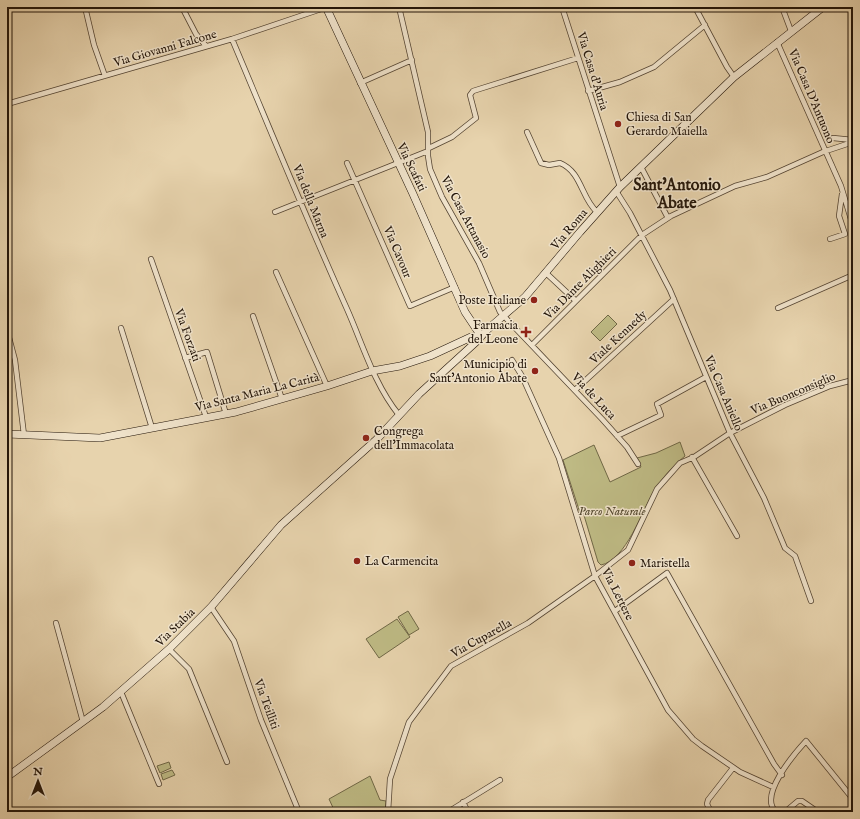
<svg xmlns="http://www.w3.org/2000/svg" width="860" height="819" font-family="'IM FELL English',serif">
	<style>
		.green { fill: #beba84; stroke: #706846 }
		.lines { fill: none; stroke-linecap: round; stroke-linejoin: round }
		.street-casing { stroke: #544432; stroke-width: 6 }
		.secondary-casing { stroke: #231509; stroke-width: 8 }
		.street { stroke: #efe2ca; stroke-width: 4.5 }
		.secondary { stroke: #efe2ca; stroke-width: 7 }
		.poi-dot { fill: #8f2418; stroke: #efe2ca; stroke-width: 1.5 }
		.labels { text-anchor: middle; stroke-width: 3; stroke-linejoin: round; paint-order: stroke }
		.street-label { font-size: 12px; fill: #231509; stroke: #efe2ca }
		.poi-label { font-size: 12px; fill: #231509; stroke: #efe2ca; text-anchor: start }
		.park-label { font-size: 12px; font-style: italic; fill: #52472e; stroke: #efe2ca }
		.district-label { font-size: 16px; font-weight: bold; fill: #231509; stroke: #efe2ca }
	</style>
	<rect width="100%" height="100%" fill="#e7d3ad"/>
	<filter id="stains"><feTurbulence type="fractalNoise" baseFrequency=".005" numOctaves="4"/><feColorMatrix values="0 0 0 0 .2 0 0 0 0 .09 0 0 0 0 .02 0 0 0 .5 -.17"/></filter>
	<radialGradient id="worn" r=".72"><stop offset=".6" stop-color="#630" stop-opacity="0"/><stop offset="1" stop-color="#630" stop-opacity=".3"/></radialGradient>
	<!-- green -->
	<path class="green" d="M608 315 617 324 600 341 591 332Z
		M680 442 685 456C674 465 662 478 654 491 642 511 626 560 601 565L598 562 583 512 580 513 563 460 594 445 610 482 641 467 637 458 656 453Z
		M408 611 419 629 409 635 398 617Z
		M397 619 410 637 379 658 366 639Z
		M169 762 171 768 160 773 157 766Z
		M172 770 175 775 163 780 161 774Z
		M370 776 380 800 386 801 385 812H335L329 799Z"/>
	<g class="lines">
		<!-- street casing -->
		<g class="street-casing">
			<path id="street" d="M85 7 94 45 105 76
				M182 7 196 34 206 46
				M399 7 428 132V156L430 169 442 197 479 263 500 312 602 419 627 447 638 464
				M562 7 620 187
				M695 7 727 67 734 77
				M782 7 791 31
				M232 39C270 129 307 220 347 309 363 345 374 384 399 415
				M777 42 841 186 853 226
				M360 83 412 60
				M588 91 620 82 654 67 705 25
				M7 104 232 39 327 7
				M527 132 541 163 549 165 560 163C582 172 581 198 597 212
				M833 138 853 140
				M429 148 452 137 476 118 470 95 473 91 578 58
				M347 163 410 306 455 287
				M641 167 668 218
				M616 191 630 213 670 290 730 433 764 498 785 548 795 556 811 601
				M275 212 428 151
				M830 239 845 234 839 216 842 194
				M151 259 206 417
				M276 272 327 386
				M546 273 576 301
				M778 308 853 275
				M253 316 282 399
				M121 328 152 428
				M7 330 15 360 24 435
				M532 345 642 235 671 216 735 186 767 177 823 152 853 142
				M185 358 207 352 226 414
				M512 360 522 376 559 458 595 576 668 710 693 739 702 746 740 772 773 787
				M575 390 674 299
				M617 436 661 415 657 404 706 377
				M692 457 737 536
				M211 607 234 641 261 720 299 812
				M615 611 667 573 774 764 782 775
				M56 623 83 722
				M169 649 189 669 227 762
				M121 692 159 784
				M463 802 468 812
				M388 812 390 779 409 722 451 666 528 623 595 576 628 550 657 489 680 463 694 457 730 433 785 405 830 386 853 380
				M448 812 500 780
				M711 812 707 804 708 800 733 768
				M776 812C758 796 794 754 806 741L853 799
				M785 812 798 801H802L818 812"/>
		</g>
		<!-- secondary casing -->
		<g class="secondary-casing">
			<path id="secondary" d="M326 7 413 194 465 312 481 336
				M7 434 100 438 236 412 327 386 372 371 400 366 430 356 471 337 481 336
				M7 777 103 707 169 649 211 607 281 525 377 439 419 394 476 342 488 329 525 297 580 232 620 187 734 77 823 7"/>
		</g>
		<!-- street -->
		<use href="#street" class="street"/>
		<!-- secondary -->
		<use href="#secondary" class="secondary"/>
	</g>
	<!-- markers -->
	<g class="poi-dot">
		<circle cx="618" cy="124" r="4"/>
		<circle cx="534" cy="300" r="4"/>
		<path d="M524 326h4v4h4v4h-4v4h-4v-4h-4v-4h4z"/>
		<circle cx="535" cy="371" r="4"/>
		<circle cx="366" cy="438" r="4"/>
		<circle cx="357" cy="561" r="4"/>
		<circle cx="632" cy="563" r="4"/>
	</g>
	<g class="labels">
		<!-- street labels -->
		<g class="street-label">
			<text transform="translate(165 48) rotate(-16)" y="4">Via Giovanni Falcone</text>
			<text transform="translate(593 71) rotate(73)" y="4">Via Casa d'Auria</text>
			<text transform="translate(812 96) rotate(67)" y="4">Via Casa D'Antuono</text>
			<text transform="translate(412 167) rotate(64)" y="4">Via Scafati</text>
			<text transform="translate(311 201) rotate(68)" y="4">Via della Marna</text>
			<text transform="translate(466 217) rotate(62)" y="4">Via Casa Attanasio</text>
			<text transform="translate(569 229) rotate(-50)" y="4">Via Roma</text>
			<text transform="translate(398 252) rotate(67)" y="4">Via Cavour</text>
			<text transform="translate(580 283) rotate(-45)" y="4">Via Dante Alighieri</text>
			<text transform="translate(188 335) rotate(70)" y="4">Via Forzati</text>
			<text transform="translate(618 337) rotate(-43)" y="4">Viale Kennedy</text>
			<text transform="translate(257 392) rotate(-14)" y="4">Via Santa Maria La Carità</text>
			<text transform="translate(724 393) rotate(67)" y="4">Via Casa Aniello</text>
			<text transform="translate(793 393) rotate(-23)" y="4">Via Buonconsiglio</text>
			<text transform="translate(594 396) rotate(47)" y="4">Via de Luca</text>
			<text transform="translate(618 594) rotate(63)" y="4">Via Lettere</text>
			<text transform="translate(175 627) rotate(-44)" y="4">Via Stabia</text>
			<text transform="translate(481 638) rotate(-29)" y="4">Via Cuparella</text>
			<text transform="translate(267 704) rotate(70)" y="4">Via Teilliti</text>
		</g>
		<!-- poi labels -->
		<g class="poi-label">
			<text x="626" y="121">Chiesa di San<tspan x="626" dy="14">Gerardo Maiella</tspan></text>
			<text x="526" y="304" text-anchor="end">Poste Italiane</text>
			<text x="518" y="329" text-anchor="end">Farmacia<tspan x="518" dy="14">del Leone</tspan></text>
			<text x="527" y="368" text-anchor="end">Municipio di<tspan x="527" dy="14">Sant'Antonio Abate</tspan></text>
			<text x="374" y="435">Congrega<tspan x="374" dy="14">dell'Immacolata</tspan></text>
			<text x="365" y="565">La Carmencita</text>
			<text x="640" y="567">Maristella</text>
		</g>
		<!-- park labels -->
		<g class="park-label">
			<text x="612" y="515">Parco Naturale</text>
		</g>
		<!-- district labels -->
		<g class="district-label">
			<text x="677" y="190">Sant'Antonio<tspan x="677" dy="18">Abate</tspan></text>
		</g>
	</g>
	<!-- margin -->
	<rect width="860" height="819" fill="none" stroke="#e7d3ad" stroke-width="24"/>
	<rect x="8" y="8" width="844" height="803" fill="none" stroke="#231509" stroke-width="2"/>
	<rect x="12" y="12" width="836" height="795" fill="none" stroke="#231509"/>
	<!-- north arrow -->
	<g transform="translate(38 781)" stroke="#efe2ca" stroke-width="3" paint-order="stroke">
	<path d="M0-3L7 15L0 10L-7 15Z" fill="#231509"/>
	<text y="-6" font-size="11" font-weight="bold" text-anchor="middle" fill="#231509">N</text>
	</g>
	<rect width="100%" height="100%" filter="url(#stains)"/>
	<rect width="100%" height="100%" fill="url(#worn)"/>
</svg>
